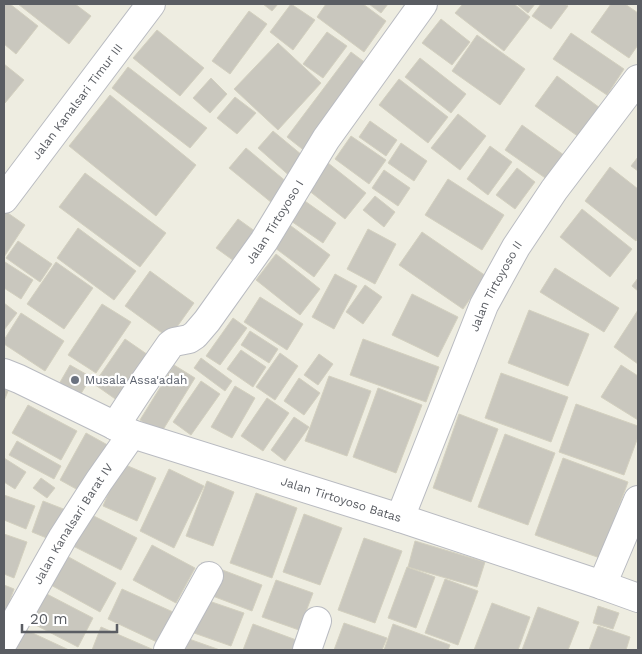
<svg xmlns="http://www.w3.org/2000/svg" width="642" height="654" font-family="'Work Sans',sans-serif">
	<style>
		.building { fill: #c9c7be; stroke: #d3d0bf }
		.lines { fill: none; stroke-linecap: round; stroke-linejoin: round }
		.minor-casing { stroke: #b9bbc1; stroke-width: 30 }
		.minor { stroke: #fff; stroke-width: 28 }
		.worship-dot { fill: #6b7280; stroke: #fff; stroke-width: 2 }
		.labels { text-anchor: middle; stroke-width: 4.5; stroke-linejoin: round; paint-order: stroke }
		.street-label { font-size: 12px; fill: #5a5d63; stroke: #fff }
		.worship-label { font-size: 12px; fill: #5b616d; stroke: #fff; text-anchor: start }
	</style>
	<rect width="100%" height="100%" fill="#eeede1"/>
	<!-- building -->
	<path class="building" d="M4 4H10L38 26 16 54 4 44Z
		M18 4H75L91 16 69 44Z
		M263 4H278L272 11Z
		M291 4 315 20 293 50 270 32Z
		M326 4H363L386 21 364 52 317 17Z
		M369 4H388L381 13Z
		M463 4H514L530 17 504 51 455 13Z
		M517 4H535L528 13Z
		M541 4H564L568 6 551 29 532 16Z
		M611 4H625L638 13V45L629 58 591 32Z
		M249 11 267 24 230 74 212 61Z
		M441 19 470 42 452 65 422 43Z
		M157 30 204 68 180 96 133 58Z
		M327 32 347 46 323 78 303 64Z
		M571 33 624 69 607 95 553 59Z
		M477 35 525 69 500 105 452 71Z
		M278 43 321 83 278 130 234 89Z
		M351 52 371 67 306 152 287 137Z
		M420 58 466 94 451 113 405 77Z
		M4 64 24 80 5 103 4 102Z
		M128 67 207 128 190 148 112 88Z
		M557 76 600 108 579 137 535 106Z
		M211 78 227 94 210 113 193 98Z
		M399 79 448 117 428 143 379 105Z
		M110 95 196 165 156 216 69 146Z
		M235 97 256 113 237 134 217 118Z
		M458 114 486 136 460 170 431 148Z
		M370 121 397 140 386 156 359 137Z
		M522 125 568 158 551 182 505 150Z
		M273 131 308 160 292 178 258 148Z
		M351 136 386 160 369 184 335 159Z
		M401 143 427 161 414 181 388 163Z
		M490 146 512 162 488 195 467 179Z
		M246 148 288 183 272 203 229 168Z
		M638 157V171L631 166Z
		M323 159 366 193 345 219 303 186Z
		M610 167 638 189V237L636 241 585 201Z
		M517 168 535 182 515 209 496 195Z
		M384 170 410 188 398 206 372 188Z
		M85 173 166 233 140 267 59 207Z
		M448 179 504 215 482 250 425 215Z
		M375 196 395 212 384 227 363 210Z
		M302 199 336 223 323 243 288 219Z
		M582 209 632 249 610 277 560 237Z
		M5 211 25 225 4 257V213Z
		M238 219 263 237 241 266 216 248Z
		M283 220 330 255 314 277 267 242Z
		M78 228 136 271 114 300 57 258Z
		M368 229 396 244 375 284 347 269Z
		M422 232 486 276 463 309 399 265Z
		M18 241 52 264 40 282 6 258Z
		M276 254 320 289 300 315 256 280Z
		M5 262 33 280 21 299 4 288V264Z
		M56 262 93 288 64 329 27 304Z
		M555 268 619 308 604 332 540 292Z
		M150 271 194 303 169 338 125 306Z
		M335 274 357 286 334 329 312 317Z
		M638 278V291L632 286Z
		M365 285 382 297 363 324 346 312Z
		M412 294 458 317 438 357 392 335Z
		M260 297 303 324 287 350 244 322Z
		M4 303 17 313 4 330Z
		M102 304 131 322 96 373 68 355Z
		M529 310 589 334 568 386 508 363Z
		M638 310V364L614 347Z
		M21 313 64 341 45 371 4 344V340Z
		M233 318 247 328 220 365 206 356Z
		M250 331 278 349 269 363 241 345Z
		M125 339 151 357 121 403 94 384Z
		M363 339 439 367 426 402 350 375Z
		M241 350 266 367 253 387 227 369Z
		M280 353 298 366 275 400 256 387Z
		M319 354 333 364 318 385 304 375Z
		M201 358 232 381 225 391 194 368Z
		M70 365 91 377 79 397 59 384Z
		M174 365 195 378 161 433 140 420Z
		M621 365 638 376V420L601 397Z
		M501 373 568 397 551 442 485 418Z
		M329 376 371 391 347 456 305 441Z
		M299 378 320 393 304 415 284 401Z
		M201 381 220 394 191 435 173 422Z
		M235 386 255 398 232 438 211 427Z
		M378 388 422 405 396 473 353 457Z
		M4 389 8 391 4 401Z
		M267 398 289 413 263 451 241 436Z
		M576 404 638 426V437L624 475 559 452Z
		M28 405 77 431 61 460 12 433Z
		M459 414 498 429 471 502 433 488Z
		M294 417 309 427 285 461 271 450Z
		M86 433 113 448 87 495 60 480Z
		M505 434 555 453 528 525 478 507Z
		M17 441 61 466 54 479 9 455Z
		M4 458 26 472 15 489 4 482Z
		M563 458 628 482 600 558 535 535Z
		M121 463 156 478 137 521 103 506Z
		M169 469 204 486 174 548 140 531Z
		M41 478 55 488 47 498 33 488Z
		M207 481 234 492 213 546 186 536Z
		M256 493 297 508 272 578 230 563Z
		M4 495 35 506 26 529 4 520Z
		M43 501 66 510 54 541 32 532Z
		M86 512 137 538 121 570 69 544Z
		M304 514 342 528 320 585 283 572Z
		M4 534 27 542 14 578 4 574Z
		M364 538 402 551 375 623 338 610Z
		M415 541 485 562 477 587 408 567Z
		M152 545 195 568 176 603 133 580Z
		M65 555 116 583 100 612 49 584Z
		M407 567 435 577 416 628 388 618Z
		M220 569 262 585 252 611 210 595Z
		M445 579 478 591 458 645 425 633Z
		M276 580 313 593 299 630 262 617Z
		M4 585 14 589 4 617Z
		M122 589 173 612 159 643 108 619Z
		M41 591 93 618 78 647 26 620Z
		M206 600 244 613 231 646 194 633Z
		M492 603 530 617 518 650H474Z
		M598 606 619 613 613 629 593 623Z
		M538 607 579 622 568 650H522Z
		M344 623 387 638 382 650H334Z
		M253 624 299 641 295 650H243Z
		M393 624 450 645 448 650H384Z
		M598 626 630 637 626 650H589Z
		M101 627 154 650H92Z
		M24 629 69 650H14Z
		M189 639 220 650H185Z"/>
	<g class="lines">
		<!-- minor casing -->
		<g class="minor-casing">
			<g id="minor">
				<path id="s1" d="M4 199 151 4"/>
				<path id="s2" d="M4 373 19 379 132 434 400 518 602 585 638 598"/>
				<path id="s3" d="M115 426 140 388 170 345 174 342 189 339 195 335 207 321 264 241 326 139 423 4"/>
				<path id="s4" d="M400 518 484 305 516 247 554 190 638 79"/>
				<path d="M602 585 638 500"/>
				<path id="s5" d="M4 641 63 537 99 481 132 434"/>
				<path d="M168 650 209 576"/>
				<path d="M307 650 317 621"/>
			</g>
		</g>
		<!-- minor -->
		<use href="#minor" class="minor"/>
	</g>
	<!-- markers -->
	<circle class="worship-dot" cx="75" cy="380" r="5"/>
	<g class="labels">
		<!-- street labels -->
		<g class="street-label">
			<text dy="4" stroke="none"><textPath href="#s1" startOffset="122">Jalan Kanalsari Timur III</textPath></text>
			<text dy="4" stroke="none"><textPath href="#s3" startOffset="264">Jalan Tirtoyoso I</textPath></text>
			<text dy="4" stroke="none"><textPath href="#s4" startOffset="251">Jalan Tirtoyoso II</textPath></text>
			<text dy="4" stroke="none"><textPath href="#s2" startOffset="361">Jalan Tirtoyoso Batas</textPath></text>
			<text dy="4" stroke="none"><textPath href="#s5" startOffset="136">Jalan Kanalsari Barat IV</textPath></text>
		</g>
		<!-- worship labels -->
		<g class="worship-label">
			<text x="85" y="384">Musala Assa'adah</text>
		</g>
	</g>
	<!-- border -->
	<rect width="642" height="654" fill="none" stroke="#5a5d63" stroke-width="10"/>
	<!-- scale -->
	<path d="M22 624v8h95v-8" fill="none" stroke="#5a5d63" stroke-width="2.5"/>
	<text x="30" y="624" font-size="15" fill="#5a5d63" stroke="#ffffff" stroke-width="4" paint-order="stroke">20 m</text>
</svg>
